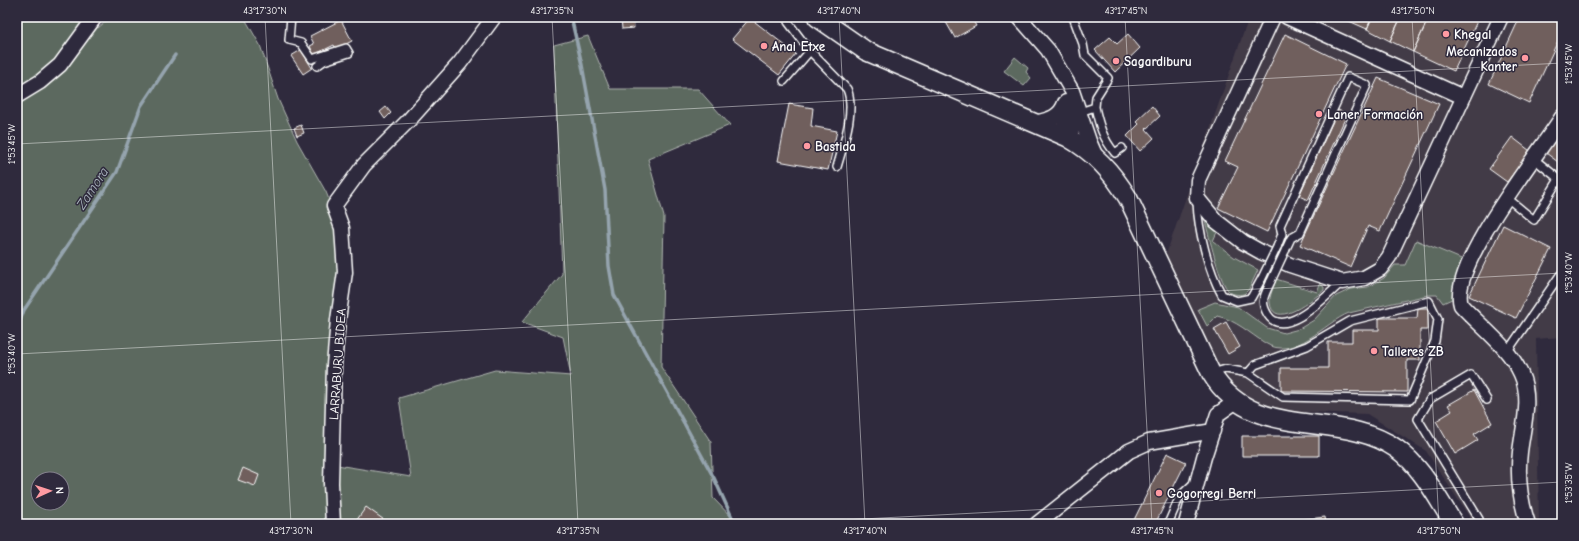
<svg xmlns="http://www.w3.org/2000/svg" width="1579" height="541" font-family="'Comic Neue',sans-serif">
	<style>
		.built { fill: #423a47 }
		.green { fill: #5c695f; stroke: #aeb4af; fill-rule: evenodd }
		.lines { fill: none; stroke-linecap: round; stroke-linejoin: round }
		.stream { stroke: #95a4ae; stroke-width: 3.5 }
		.building { fill: #705e5d; stroke: #fff }
		.service-casing { stroke: #fff; stroke-width: 10 }
		.minor-casing { stroke: #fff; stroke-width: 17 }
		.tertiary-casing { stroke: #fff; stroke-width: 21 }
		.service { stroke: #2f2a3d; stroke-width: 7 }
		.minor { stroke: #2f2a3d; stroke-width: 14 }
		.tertiary { stroke: #2f2a3d; stroke-width: 18 }
		.service-bridge-casing { stroke: #fff; stroke-width: 10; stroke-linecap: butt }
		.service-bridge { stroke: #2f2a3d; stroke-width: 7 }
		.ticks { fill: none; stroke: #fff; stroke-width: 1; stroke-opacity: 0.45 }
		.poi-dot { fill: #ff9aa2; stroke: #2f2a3d; stroke-width: 1.5 }
		.labels { text-anchor: middle; stroke-width: 3; stroke-linejoin: round; paint-order: stroke }
		.poi-label { font-size: 13px; font-weight: bold; fill: #fff; stroke: #2f2a3d; text-anchor: start }
		.street-label { font-size: 13px; fill: #fff; stroke: #2f2a3d }
		.water-label { font-size: 14px; font-style: italic; fill: #afbbc2; stroke: #2f2a3d }
		.neatline { fill: none; stroke: #fff; stroke-width: 1.5 }
		.ticks-label { font-size: 10px; text-anchor: middle; fill: #fff }
	</style>
	<rect width="100%" height="100%" fill="#2f2a3d"/>
	<filter id="ink" filterUnits="userSpaceOnUse"><feTurbulence type="fractalNoise" baseFrequency=".025" numOctaves="2"/><feDisplacementMap in="SourceGraphic" scale="8" xChannelSelector="R" yChannelSelector="G"/><feConvolveMatrix kernelMatrix="1 2 1 2 8 2 1 2 1" color-interpolation-filters="sRGB"/></filter>
	<g filter="url(#ink)">
		<!-- built -->
		<path class="built" d="M1249 17H1562V337L1536 339 1539 524H1474L1426 451 1367 414 1268 411 1226 383 1163 263Z"/>
		<!-- green -->
		<path class="green" d="M17 17H85L98 28 111 17H244L260 45 278 99 297 141 326 192 347 245 328 473 337 465 411 477 399 398 495 370 571 376 563 337 522 322 562 274 554 45 588 36 610 89H698L730 125 648 159 664 217 661 367 711 442 713 498 738 524H17ZM38 479H62V503H38Z
			M1015 57 1028 68 1026 72 1031 78 1024 86 1004 71Z
			M1205 221 1217 232 1213 241 1234 257 1258 270 1249 289 1244 294C1238 295 1231 295 1227 289 1219 279 1209 236 1205 221Z
			M1416 240 1466 261 1454 298 1443 303 1437 295H1428L1349 313C1325 322 1294 362 1265 343 1249 333 1236 320 1217 316L1207 326 1198 309 1215 302 1238 307 1267 328 1284 333 1299 329 1314 320 1336 296 1351 289 1368 287 1384 278 1395 265H1405Z
			M1276 279 1317 292 1320 284 1324 287V290C1314 299 1274 331 1270 303 1269 296 1274 286 1276 279Z"/>
		<g class="lines">
			<!-- stream -->
			<path class="stream" d="M571 17 582 65 605 190 609 266 614 295 714 478 735 524
				M17 329 24 310 117 172 141 106 175 55"/>
		</g>
		<!-- building -->
		<path class="building" d="M621 17H633L634 28 622 29Z
			M943 17H971L976 26 955 38Z
			M1340 17H1372L1367 29Z
			M1372 17H1401L1390 41 1367 29Z
			M1401 17H1429L1413 52 1390 41Z
			M1429 17H1479L1454 71 1413 52Z
			M1520 17H1562V32L1529 103 1489 84Z
			M750 18 796 54 779 75 732 39Z
			M341 20 352 41 336 49 334 45 314 55 310 46 314 44 310 36Z
			M1128 34 1140 48 1115 72 1095 50 1110 37 1117 44Z
			M1285 34 1346 64 1267 232 1218 208 1238 167 1225 161Z
			M301 50 312 68 303 74 291 56Z
			M1378 78 1439 104 1380 231 1368 226 1350 267 1300 245Z
			M789 104 813 108 811 126 837 131 828 170 778 161Z
			M1152 106 1160 116 1146 129 1154 138 1140 151 1127 136 1139 124 1136 121Z
			M386 107 391 113 385 119 380 112Z
			M1338 110 1347 114 1308 200 1299 196Z
			M301 125 304 133 297 136 294 128Z
			M1562 131V165L1546 153Z
			M1512 137 1534 154 1523 170 1518 167 1507 182 1489 169Z
			M1503 225 1551 249 1516 318 1469 296Z
			M1418 308H1428V330H1420V360H1407V392L1281 391V368H1328V342H1352V330H1379V318H1417Z
			M1226 322 1240 347 1228 354 1214 329Z
			M1474 390 1492 423 1474 434 1478 440 1455 454 1436 421 1452 411 1448 405Z
			M1242 436H1319V456H1242Z
			M1167 453 1186 462 1155 524H1132Z
			M243 468 259 475 255 486 238 480Z
			M366 507 387 522 386 524H354Z
			M1325 517 1326 524H1291V521Z"/>
		<g class="lines">
			<!-- service casing -->
			<g class="service-casing">
				<path id="service" d="M291 17 289 40 301 43 312 59 346 48 349 53 324 61 317 66
					M788 17V22L810 51 847 89C856 110 843 146 837 167
					M1073 17 1083 44 1085 55 1108 78 1096 97 1095 107
					M784 81 810 51
					M1080 112 1095 107C1099 125 1103 139 1115 153L1122 148
					M1506 197 1534 220 1559 179 1534 159
					M1197 202C1198 230 1208 270 1222 295L1237 301 1251 298 1262 278
					M1277 247 1282 234 1280 226 1348 77 1367 85 1300 233 1291 238 1285 251
					M1271 281C1265 295 1259 301 1268 315 1285 341 1329 293 1342 282
					M1507 352 1560 275
					M1212 373 1226 369 1248 373 1283 397 1410 400 1435 341 1438 319 1429 301 1350 321 1307 346 1255 365 1248 373
					M1168 524 1180 496 1194 483
					M1480 524 1479 519 1418 419 1430 399 1471 375 1487 400"/>
			</g>
			<!-- minor casing -->
			<g class="minor-casing">
				<path id="minor" d="M1019 17 1048 50 1072 91 1089 141 1096 157
					M1273 17 1198 180 1197 198 1216 221 1243 242 1261 252 1290 265 1342 282 1364 278 1380 269 1389 257 1501 17
					M1287 17 1463 97
					M17 96 40 82 60 65 95 17
					M1066 102 1064 122 1067 137 1076 124 1078 109
					M1034 123C1048 120 1060 118 1065 103
					M333 524 331 483 334 365 338 320 345 272 342 228 334 206 364 165 410 119 460 63 494 17
					M1037 524 1129 451 1149 442 1213 431
					M1186 524 1204 457 1218 414 1235 402
					M1528 524C1520 500 1517 477 1520 452 1523 427 1532 398 1521 374 1509 347 1481 327 1461 305 1448 267 1540 152 1562 117"/>
			</g>
			<!-- tertiary casing -->
			<g class="tertiary-casing">
				<path id="tertiary" d="M817 17 866 51 1067 137C1095 153 1112 172 1128 198L1211 373C1254 444 1339 408 1397 449 1423 468 1437 498 1454 524"/>
			</g>
			<!-- service -->
			<use href="#service" class="service"/>
			<!-- minor -->
			<use href="#minor" class="minor"/>
			<!-- tertiary -->
			<use href="#tertiary" class="tertiary"/>
			<!-- service-bridge casing -->
			<g class="service-bridge-casing">
				<path id="service-bridge" d="M1262 278 1277 247
					M1271 281 1285 251"/>
			</g>
			<!-- service-bridge -->
			<use href="#service-bridge" class="service-bridge"/>
		</g>
	</g>
	<!-- ticks -->
	<path class="ticks" d="M265 17 291 524M552 17 578 524M839 17 865 524M1125 17 1152 524M1412 17 1439 524M17 144 1562 63M17 354 1562 273M768 524 1562 482"/>
	<!-- markers -->
	<g class="poi-dot">
		<circle cx="1446" cy="34" r="4"/>
		<circle cx="764" cy="46" r="4"/>
		<circle cx="1525" cy="58" r="4"/>
		<circle cx="1116" cy="61" r="4"/>
		<circle cx="1319" cy="114" r="4"/>
		<circle cx="807" cy="146" r="4"/>
		<circle cx="1374" cy="351" r="4"/>
		<circle cx="1159" cy="493" r="4"/>
	</g>
	<g class="labels">
		<!-- poi labels -->
		<g class="poi-label">
			<text x="1454" y="39">Khegal</text>
			<text x="772" y="51">Anai Etxe</text>
			<text x="1517" y="56" text-anchor="end">Mecanizados<tspan x="1517" dy="15">Kanter</tspan></text>
			<text x="1124" y="66">Sagardiburu</text>
			<text x="1327" y="119">Laner Formación</text>
			<text x="815" y="151">Bastida</text>
			<text x="1382" y="356">Talleres ZB</text>
			<text x="1167" y="498">Gogorregi Berri</text>
		</g>
		<!-- street labels -->
		<g class="street-label">
			<text transform="translate(337 364) rotate(-86)" y="5">LARRABURU BIDEA</text>
		</g>
		<!-- water labels -->
		<g class="water-label">
			<text transform="translate(92 188) rotate(-57)" y="5">Zamora</text>
		</g>
	</g>
	<!-- margin -->
	<rect width="1579" height="541" fill="none" stroke="#2f2a3d" stroke-width="44"/>
	<!-- north arrow -->
	<g transform="translate(50 491) rotate(87)"><circle r="19" fill="#2f2a3d" stroke="#827f8b"/>
	<path d="M0-3L7 15L0 10L-7 15Z" fill="#ff9aa2"/>
	<text y="-6" font-size="11" font-weight="bold" text-anchor="middle" fill="#ffffff">N</text>
	</g>
	<rect x="22" y="22" width="1535" height="497" class="neatline"/>
	<g class="ticks-label">
		<text x="265" y="14">43°17'30"N</text>
		<text x="552" y="14">43°17'35"N</text>
		<text x="839" y="14">43°17'40"N</text>
		<text x="1126" y="14">43°17'45"N</text>
		<text x="1413" y="14">43°17'50"N</text>
		<text transform="translate(1568 64) rotate(-90)" y="4">1°53'45"W</text>
		<text transform="translate(11 144) rotate(-90)" y="4">1°53'45"W</text>
		<text transform="translate(1568 273) rotate(-90)" y="4">1°53'40"W</text>
		<text transform="translate(11 354) rotate(-90)" y="4">1°53'40"W</text>
		<text transform="translate(1568 483) rotate(-90)" y="4">1°53'35"W</text>
		<text x="291" y="534">43°17'30"N</text>
		<text x="578" y="534">43°17'35"N</text>
		<text x="865" y="534">43°17'40"N</text>
		<text x="1152" y="534">43°17'45"N</text>
		<text x="1439" y="534">43°17'50"N</text>
	</g>
</svg>
